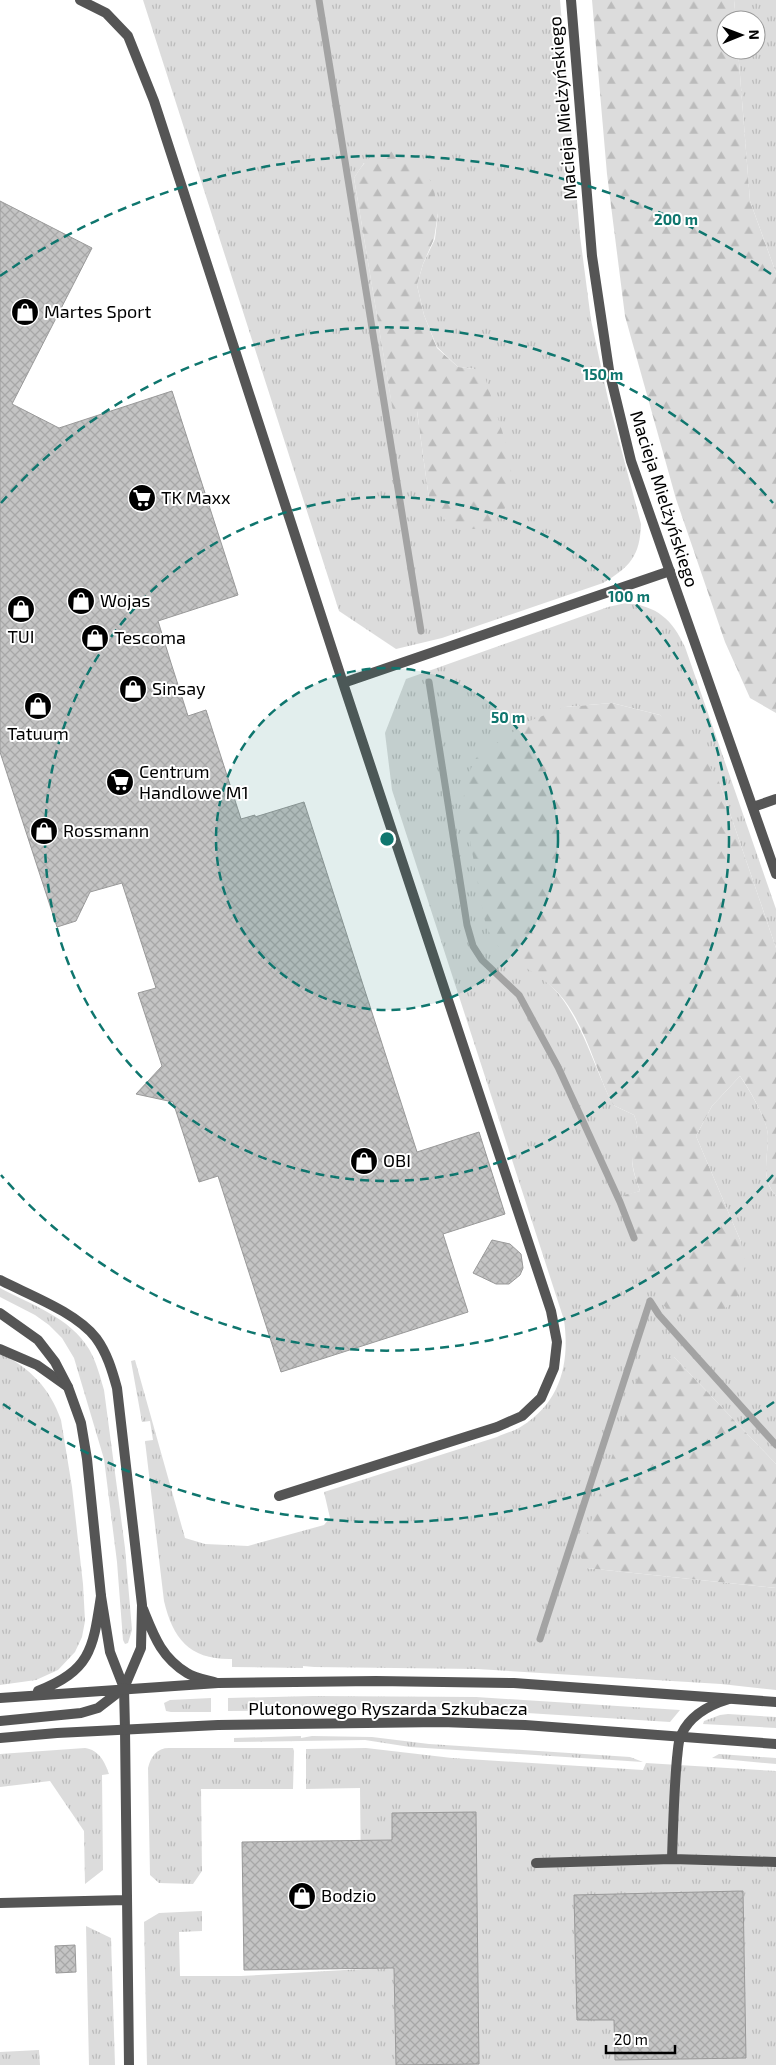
<svg xmlns="http://www.w3.org/2000/svg" width="776" height="2065" font-family="'Exo 2',sans-serif">
	<style>
		.grass { fill: url(#grass-tufts); fill-rule: evenodd }
		.forest { fill: url(#forest-firs) }
		.lines { fill: none; stroke-linecap: round; stroke-linejoin: round }
		.stream { stroke: #a3a3a3; stroke-width: 7 }
		.building { fill: url(#building-cross-hatch); stroke: #999 }
		.service { stroke: #555; stroke-width: 10 }
		.minor { stroke: #555; stroke-width: 10 }
		.tertiary { stroke: #555; stroke-width: 10 }
		.ring { fill: none; stroke: #0f766e; stroke-width: 2.5; stroke-dasharray: 9 6 }
		.labels { text-anchor: middle; stroke-width: 4; stroke-linejoin: round; paint-order: stroke }
		.street-label { font-size: 18px; fill: #000; stroke: #fff }
		.poi-label { font-size: 18px; fill: #000; stroke: #fff; text-anchor: start }
		.centre { fill: #0f766e; stroke: #fff; stroke-width: 2.5 }
		.ring-label { font-size: 15px; text-anchor: middle; font-weight: bold; fill: #0f766e; stroke: #fff; stroke-width: 4; stroke-linejoin: round; paint-order: stroke }
	</style>
	<defs>
		<pattern id="grass-tufts" width="24" height="20" patternUnits="userSpaceOnUse" patternTransform="scale(1.25)"><rect width="24" height="20" fill="#dcdcdc"/><path d="M3 7l-1-3M5 7V3M7 7l1-3M15 17l-1-3M17 17v-4M19 17l1-3" fill="none" stroke="#bbb"/></pattern>
		<pattern id="forest-firs" width="22" height="20" patternUnits="userSpaceOnUse" patternTransform="scale(1.25)"><rect width="22" height="20" fill="#dcdcdc"/><path d="M5 1l3.5 6h-7zM16 11l3.5 6h-7z" fill="#bbb"/></pattern>
		<pattern id="building-cross-hatch" width="8" height="8" patternUnits="userSpaceOnUse" patternTransform="scale(1.25)"><rect width="8" height="8" fill="#c4c4c4"/><path d="M0 0l8 8M0 8l8-8" fill="none" stroke="#a7a7a7"/></pattern>
	</defs>
	<rect width="100%" height="100%" fill="#fff"/>
	<!-- grass -->
	<path class="grass" d="M143 0H560L580 236 591 320 608 399 641 524C640 556 630 567 603 583L442 638 396 649 339 611ZM364 163 438 213 435 239 423 264 417 285 424 315 437 347 458 367 475 369 429 499 417 411H393L354 178Z
		M734 0H776V273L750 201 738 50H756V20H736Z
		M626 603C657 606 672 619 685 647L776 909V948L720 784 660 715 612 703 565 707 513 958C530 969 549 981 561 997 585 1030 595 1069 613 1105L634 1115C641 1132 636 1135 633 1153 630 1165 636 1179 640 1191L624 1196 741 1242 696 1136 712 1106 740 1076C749 1089 768 1121 768 1136 768 1158 760 1178 776 1196V1464L674 1357 586 1568 776 1588V1690L721 1684 477 1669 314 1667 303 1666V1668L232 1667V1659C190 1660 173 1639 164 1601L145 1441 153 1440 150 1421 142 1422 131 1361 135 1360 185 1538 205 1544 248 1546 324 1525 330 1518 324 1492 497 1437C505 1433 515 1431 522 1426 561 1402 570 1362 564 1320L392 790 385 733 406 679 608 607Z
		M0 1288C30 1304 71 1318 89 1349 96 1361 100 1376 104 1390L125 1548 132 1630 128 1643 125 1644 123 1640 117 1562 104 1459 74 1358 62 1338 49 1325 35 1315 0 1297Z
		M0 1353C30 1368 50 1388 61 1420L72 1487 83 1584 85 1621 82 1637 75 1652 58 1670 36 1680 0 1685Z
		M313 1696 476 1697 680 1710 670 1722 527 1713 430 1709 228 1711V1698Z
		M211 1698V1712H171L166 1711 164 1703 170 1700Z
		M728 1714 776 1717V1728L703 1724 704 1721 720 1715Z
		M301 1736V1738L312 1736 372 1737 429 1744 630 1757 643 1762 410 1747 365 1740 234 1742V1738Z
		M85 1748C99 1750 105 1762 109 1774L102 1775 103 1870 85 1884 84 1831 50 1781 0 1787V1754Z
		M169 1748H293L294 1751 293 1789H201L202 1871 193 1884 159 1883 150 1875 148 1768C151 1756 157 1748 169 1748Z
		M366 1748 452 1758 643 1770 646 1763 776 1771V2065H147L144 1922 159 1913 202 1911V1931L179 1932 180 1976H241L362 1969 360 1788 306 1789V1749Z
		M719 1754 776 1758V1764L712 1758Z
		M86 1926 111 1938 115 2065H89Z
		M39 2050 40 2065H0V2052Z"/>
	<!-- forest -->
	<path class="forest" d="M592 0H734L736 20H726V50H738L750 201 776 273V713L750 698 725 642 676 499 625 316 607 174Z
		M400 151 414 160 433 184 438 213 434 239 423 264 417 285 424 315 437 348 458 367 475 369 484 374 510 456 512 484 504 511 487 526 474 529 453 528 441 516 429 499 417 411 393 412 354 178C369 155 372 152 400 151Z
		M612 703 660 715 696 742 720 784 776 948V1196C760 1177 768 1158 768 1136 768 1122 749 1088 740 1076L712 1106 696 1136 741 1242 745 1263 741 1292 724 1310 676 1317 659 1301 624 1195 640 1191C636 1179 632 1169 632 1156 632 1138 643 1137 634 1115L613 1105C595 1070 586 1025 560 995 543 976 521 967 502 950 492 942 488 930 484 918L463 801 467 777 476 758 527 722 565 707Z
		M674 1357 776 1464V1588L586 1568 580 1555 642 1364Z"/>
	<g class="lines">
		<!-- stream -->
		<path class="stream" d="M319 0 421 631
			M429 682 467 925 473 946 482 960 519 995 558 1067 620 1202 634 1238
			M650 1301 659 1315 776 1445
			M540 1639 650 1301"/>
	</g>
	<!-- building -->
	<path class="building" d="M0 201 92 248 12 404 59 428 172 391 238 595 158 621 171 663 188 716 206 710 241 819 255 815V817L304 802 417 1152 479 1132 505 1214 443 1234 468 1312 281 1372 218 1176 199 1182 173 1102 136 1094 162 1066 138 993 156 988 122 883 90 892 76 921 57 927 0 752Z
		M492 1240 510 1244 521 1254 523 1268 520 1275 509 1284H496L473 1273Z
		M476 1812 479 2064 396 2065 394 1968 244 1970 242 1842 392 1840V1813Z
		M743 1891 746 2058 615 2060 614 2020H577L574 1895Z
		M75 1945 76 1972 56 1973 55 1946Z"/>
	<g class="lines">
		<!-- service -->
		<path class="service" d="M80 0 106 13 128 36 154 101 343 683 551 1311 557 1342 554 1368 541 1398 522 1416 497 1427 279 1496
			M343 683 670 571
			M753 807 776 799
			M0 1349 37 1365 68 1387
			M729 1699C709 1705 690 1715 681 1735 678 1741 678 1751 677 1758 674 1791 673 1825 672 1859L776 1862
			M125 1729 129 2065
			M536 1863 672 1859
			M0 1903 127 1900"/>
		<!-- minor -->
		<path class="minor" d="M571 0 592 256 609 370 631 461 776 874
			M0 1280C29 1295 76 1312 96 1338 107 1353 112 1370 117 1388L142 1605 141 1648 124 1688
			M0 1313 38 1340 55 1362 68 1387 81 1423 87 1459 101 1596 110 1652 124 1688 125 1729
			M143 1609C154 1636 161 1657 187 1673 195 1678 207 1680 217 1683"/>
		<!-- tertiary -->
		<path class="tertiary" d="M38 1691C91 1670 93 1649 101 1596
			M0 1698 218 1683 376 1681 514 1683 776 1702
			M0 1721 81 1713 98 1708 124 1688
			M0 1738 57 1733 218 1725 442 1722 525 1725 776 1744"/>
	</g>
	<!-- distance rings -->
	<circle cx="387" cy="839" r="171" fill="#0f766e" fill-opacity=".12"/>
	<g class="ring">
		<circle cx="387" cy="839" r="171"/>
		<circle cx="387" cy="839" r="342"/>
		<path d="M773 1175A512 512 0 0 1 1 1175M1 503A512 512 0 0 1 773 503"/>
		<path d="M774 1402A683 683 0 0 1 0 1402M0 276A683 683 0 0 1 774 276"/>
	</g>
	<!-- icons -->
	<defs>
		<g id="shop-disc" transform="scale(1.4375)"><circle r="9.5" fill="#000" stroke="#fff"/><path d="M-5-2.5h2.3a2.7 3.5 0 0 1 5.4 0H5L5.5 6h-11ZM-1.5-2.5h3a1.5 2.3 0 0 0-3 0Z" fill="#fff"/></g>
		<g id="supermarket-disc" transform="scale(1.4375)"><circle r="9.5" fill="#000" stroke="#fff"/><path d="M-6-5.5h2.5l.6 2H6L4.5 2H-2.5L-4.4-4H-6ZM-1.5 3.2a1.3 1.3 0 1 0 .1 0ZM3 3.2a1.3 1.3 0 1 0 .1 0Z" fill="#fff"/></g>
	</defs>
	<g fill-rule="evenodd">
		<use href="#shop-disc" x="25" y="312"/>
		<use href="#supermarket-disc" x="142" y="498"/>
		<use href="#shop-disc" x="81" y="601"/>
		<use href="#shop-disc" x="21" y="609"/>
		<use href="#shop-disc" x="95" y="638"/>
		<use href="#shop-disc" x="133" y="689"/>
		<use href="#shop-disc" x="38" y="706"/>
		<use href="#supermarket-disc" x="120" y="782"/>
		<use href="#shop-disc" x="44" y="831"/>
		<use href="#shop-disc" x="364" y="1161"/>
		<use href="#shop-disc" x="302" y="1896"/>
	</g>
	<g class="labels">
		<!-- street labels -->
		<g class="street-label">
			<text transform="translate(563 108) rotate(-95)" y="6">Macieja Mielżyńskiego</text>
			<text transform="translate(664 499) rotate(72)" y="6">Macieja Mielżyńskiego</text>
			<text x="388" y="1715">Plutonowego Ryszarda Szkubacza</text>
		</g>
		<!-- poi labels -->
		<g class="poi-label">
			<text x="44" y="318">Martes Sport</text>
			<text x="161" y="504">TK Maxx</text>
			<text x="100" y="607">Wojas</text>
			<text x="21" y="643" text-anchor="middle">TUI</text>
			<text x="114" y="644">Tescoma</text>
			<text x="152" y="695">Sinsay</text>
			<text x="38" y="740" text-anchor="middle">Tatuum</text>
			<text x="139" y="778">Centrum<tspan x="139" dy="21">Handlowe M1</tspan></text>
			<text x="63" y="837">Rossmann</text>
			<text x="383" y="1167">OBI</text>
			<text x="321" y="1902">Bodzio</text>
		</g>
	</g>
	<circle cx="387" cy="839" r="8" class="centre"/>
	<g class="ring-label">
		<text x="676" y="225">200 m</text>
		<text x="603" y="380">150 m</text>
		<text x="629" y="602">100 m</text>
		<text x="508" y="723">50 m</text>
	</g>
	<!-- north arrow -->
	<g transform="translate(741 35) rotate(89)"><circle r="24" fill="#ffffff" stroke="#999999"/>
	<path d="M0-4L9 19L0 12L-9 19Z" fill="#000000"/>
	<text y="-8" font-size="14" font-weight="bold" text-anchor="middle" fill="#000000">N</text>
	</g>
	<!-- scale -->
	<path d="M606 2045v8h69v-8" fill="none" stroke="#000000" stroke-width="2.5"/>
	<text x="614" y="2045" font-size="15" fill="#000000" stroke="#ffffff" stroke-width="4" paint-order="stroke">20 m</text>
</svg>
